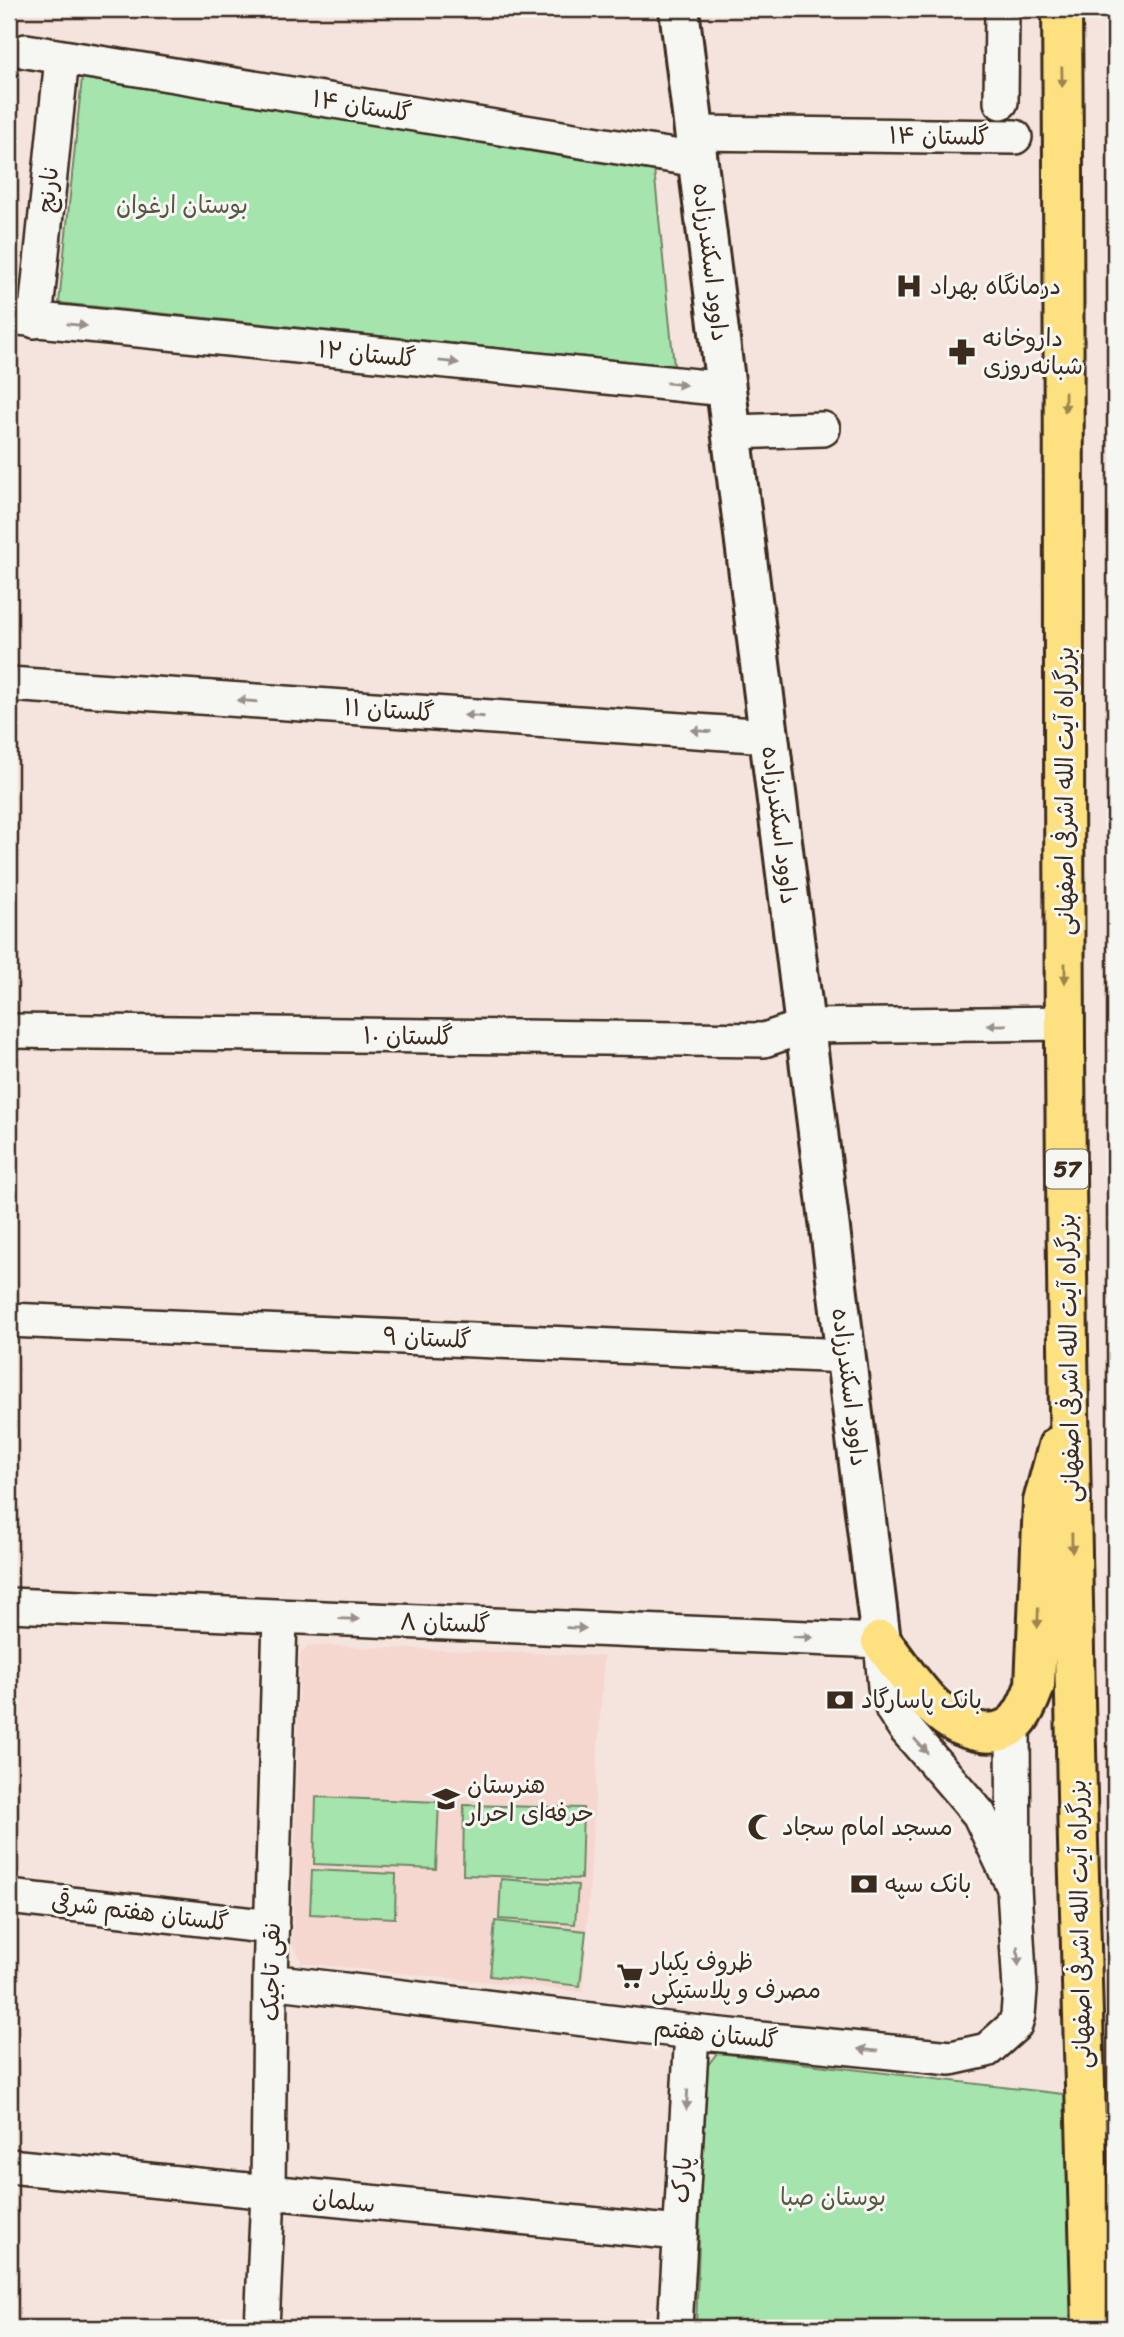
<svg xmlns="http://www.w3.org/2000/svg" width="1124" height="2337" font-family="Sriracha,'Playpen Sans Arabic',sans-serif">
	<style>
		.built { fill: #f5d7d0 }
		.green { fill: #a5e4ac; stroke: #708765; stroke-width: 2 }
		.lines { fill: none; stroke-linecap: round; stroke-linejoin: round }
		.street-casing { stroke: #3b2a1e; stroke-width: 38 }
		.secondary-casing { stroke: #3b2a1e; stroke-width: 44 }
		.highway-casing { stroke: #3b2a1e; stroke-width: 44 }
		.street { stroke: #f6f6f2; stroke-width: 33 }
		.secondary { stroke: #f6f6f2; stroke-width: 38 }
		.highway { stroke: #fde080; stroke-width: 38 }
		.oneway { fill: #9c854f }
		.oneway2 { fill: #989088 }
		.labels { text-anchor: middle; stroke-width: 6; stroke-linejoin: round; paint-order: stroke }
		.shield { fill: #f6f6f2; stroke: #73675e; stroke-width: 2 }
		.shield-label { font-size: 23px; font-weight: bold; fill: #3b2a1e }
		.street-label { font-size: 24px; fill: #3b2a1e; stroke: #f6f6f2 }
		.park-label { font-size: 24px; fill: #565842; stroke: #f6f6f2 }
		.poi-label { font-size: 24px; fill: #3b2a1e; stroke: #f6f6f2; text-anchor: start }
	</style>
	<rect width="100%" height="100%" fill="#f5e4de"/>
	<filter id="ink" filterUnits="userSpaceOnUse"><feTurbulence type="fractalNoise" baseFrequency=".0143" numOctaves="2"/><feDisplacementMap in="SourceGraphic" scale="14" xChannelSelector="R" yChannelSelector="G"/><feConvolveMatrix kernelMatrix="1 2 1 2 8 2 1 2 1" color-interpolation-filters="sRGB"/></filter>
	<g filter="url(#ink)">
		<!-- built -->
		<path class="built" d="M309 1645 604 1656 583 1992 302 1963 292 1943 300 1655Z"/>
		<!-- green -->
		<path class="green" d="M82 78 654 169 674 366 59 303Z
			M316 1797 439 1802 436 1869 314 1864Z
			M464 1805 583 1808 581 1879 463 1875Z
			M312 1870 396 1874 395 1918 310 1914Z
			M501 1879 578 1885 575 1924 499 1919Z
			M495 1921 586 1931 580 1986 490 1976Z
			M717 2053 1071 2095 1074 2328H696L705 2069Z"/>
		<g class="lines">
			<!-- street casing -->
			<g class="street-casing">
				<path id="street" d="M26 51 698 160
					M1001 102 1002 9
					M695 133 1015 137
					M9 317 726 389
					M35 321 62 58
					M732 432 823 429
					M9 684 769 736
					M9 1031 764 1040 805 1026 1065 1023
					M9 1320 846 1356
					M9 1605 881 1641 885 1687 893 1710 905 1728 979 1814 1014 1888
					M9 1897 272 1927
					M270 1981 692 2032 951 2058 987 2050 1015 2025 1018 2015 1020 1990 1014 1888 1013 1726
					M9 2166 679 2233
					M262 2328 268 2193 270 1981 280 1617
					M675 2328 692 2032"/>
			</g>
			<!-- secondary casing -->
			<g class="secondary-casing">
				<path id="secondary" d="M679 9 881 1641"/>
			</g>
			<!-- highway casing -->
			<g class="highway-casing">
				<path id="highway" d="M1062 9C1066 475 1061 941 1069 1408 1074 1715 1082 2021 1092 2328
					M881 1641C908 1675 935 1725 981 1732 1015 1737 1026 1711 1035 1685L1043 1502 1058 1446"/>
			</g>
			<!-- street -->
			<use href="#street" class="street"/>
			<!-- secondary -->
			<use href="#secondary" class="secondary"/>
			<!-- highway -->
			<use href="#highway" class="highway"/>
		</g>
		<!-- one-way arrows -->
		<defs><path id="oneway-solid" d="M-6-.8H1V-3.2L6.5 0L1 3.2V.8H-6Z" transform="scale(1.75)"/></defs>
		<g class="oneway">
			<use href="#oneway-solid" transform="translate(1062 77) rotate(89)"/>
			<use href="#oneway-solid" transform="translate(1065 402) rotate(90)"/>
			<use href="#oneway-solid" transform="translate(1065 973) rotate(90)"/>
			<use href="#oneway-solid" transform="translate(1072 1543) rotate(89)"/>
			<use href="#oneway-solid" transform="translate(1038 1618) rotate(92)"/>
		</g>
		<g class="oneway2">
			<use href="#oneway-solid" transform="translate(77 325) rotate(6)"/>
			<use href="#oneway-solid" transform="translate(449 362) rotate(6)"/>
			<use href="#oneway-solid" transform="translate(676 384) rotate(6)"/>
			<use href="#oneway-solid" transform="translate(247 701) rotate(-176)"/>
			<use href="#oneway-solid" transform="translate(474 716) rotate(-176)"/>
			<use href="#oneway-solid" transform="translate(701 731) rotate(-176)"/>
			<use href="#oneway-solid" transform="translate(997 1025) rotate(179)"/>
			<use href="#oneway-solid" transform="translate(349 1619) rotate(2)"/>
			<use href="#oneway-solid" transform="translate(576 1628) rotate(2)"/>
			<use href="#oneway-solid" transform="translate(803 1637) rotate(2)"/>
			<use href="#oneway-solid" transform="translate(921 1746) rotate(48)"/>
			<use href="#oneway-solid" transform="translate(1018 1956) rotate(86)"/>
			<use href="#oneway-solid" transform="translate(868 2050) rotate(-174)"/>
			<use href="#oneway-solid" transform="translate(687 2100) rotate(94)"/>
		</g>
	</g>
	<!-- icons -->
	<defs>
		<g id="hospital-bare" transform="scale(2.1)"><path d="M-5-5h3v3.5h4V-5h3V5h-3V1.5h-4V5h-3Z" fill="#3b2a1e" stroke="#f6f6f2" stroke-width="2.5" paint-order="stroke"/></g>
		<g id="pharmacy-bare" transform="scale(2.1)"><path d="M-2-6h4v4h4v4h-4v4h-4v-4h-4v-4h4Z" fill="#3b2a1e" stroke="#f6f6f2" stroke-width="2.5" paint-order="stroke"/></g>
		<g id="bank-bare" transform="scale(2.1)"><path d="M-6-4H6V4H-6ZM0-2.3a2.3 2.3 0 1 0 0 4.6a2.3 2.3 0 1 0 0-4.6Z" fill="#3b2a1e" stroke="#f6f6f2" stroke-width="2.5" paint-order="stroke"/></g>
		<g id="school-bare" transform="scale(2.1)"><path d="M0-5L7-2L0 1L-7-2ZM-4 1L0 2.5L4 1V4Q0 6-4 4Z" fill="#3b2a1e" stroke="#f6f6f2" stroke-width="2.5" paint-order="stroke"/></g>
		<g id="mosque-bare" transform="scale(2.1)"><path d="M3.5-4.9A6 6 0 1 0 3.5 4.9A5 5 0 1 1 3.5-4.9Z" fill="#3b2a1e" stroke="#f6f6f2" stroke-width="2.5" paint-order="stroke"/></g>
		<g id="supermarket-bare" transform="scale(2.1)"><path d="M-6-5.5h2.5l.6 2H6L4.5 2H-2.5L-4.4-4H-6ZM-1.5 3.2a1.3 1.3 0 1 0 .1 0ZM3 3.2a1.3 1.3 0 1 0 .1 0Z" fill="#3b2a1e" stroke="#f6f6f2" stroke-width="2.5" paint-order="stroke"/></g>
	</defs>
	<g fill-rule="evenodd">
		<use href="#hospital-bare" x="909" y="286"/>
		<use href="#pharmacy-bare" x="962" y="352"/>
		<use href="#bank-bare" x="840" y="1700"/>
		<use href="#school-bare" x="446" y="1799"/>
		<use href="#mosque-bare" x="761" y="1827"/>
		<use href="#bank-bare" x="864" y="1884"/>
		<use href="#supermarket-bare" x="630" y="1976"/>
	</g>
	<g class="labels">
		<!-- shield labels -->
		<rect class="shield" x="1046" y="1149.5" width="42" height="39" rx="5"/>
		<g class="shield-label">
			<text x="1067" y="1177">57</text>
		</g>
		<!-- street labels -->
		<g class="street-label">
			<text transform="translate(362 106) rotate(9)" y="8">گلستان ۱۴</text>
			<text transform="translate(939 136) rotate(1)" y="8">گلستان ۱۴</text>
			<text transform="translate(48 189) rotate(-84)" y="8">نارنج</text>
			<text transform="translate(711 262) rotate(83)" y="8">داوود اسکندرزاده</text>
			<text transform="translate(367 354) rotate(6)" y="8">گلستان ۱۲</text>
			<text transform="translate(389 710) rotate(4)" y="8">گلستان ۱۱</text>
			<text transform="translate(1065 791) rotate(-90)" y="8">بزرگراه آیت الله اشرفی اصفهانی</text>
			<text transform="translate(780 825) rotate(83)" y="8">داوود اسکندرزاده</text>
			<text transform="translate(408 1036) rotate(1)" y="8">گلستان ۱۰</text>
			<text transform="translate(427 1338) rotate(3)" y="8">گلستان ۹</text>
			<text transform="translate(1069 1358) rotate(-91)" y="8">بزرگراه آیت الله اشرفی اصفهانی</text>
			<text transform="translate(850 1387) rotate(83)" y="8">داوود اسکندرزاده</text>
			<text transform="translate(445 1623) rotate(2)" y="8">گلستان ٨</text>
			<text transform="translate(140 1912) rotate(7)" y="8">گلستان هفتم شرقی</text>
			<text transform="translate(1080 1924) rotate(-91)" y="8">بزرگراه آیت الله اشرفی اصفهانی</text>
			<text transform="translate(271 1972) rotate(-89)" y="8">نقی تاجیک</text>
			<text transform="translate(716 2034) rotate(6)" y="8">گلستان هفتم</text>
			<text transform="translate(682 2180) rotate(-86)" y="8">پارک</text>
			<text transform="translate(344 2201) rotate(6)" y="8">سلمان</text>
		</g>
		<!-- park labels -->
		<g class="park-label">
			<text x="182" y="213">بوستان ارغوان</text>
			<text x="833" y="2205">بوستان صبا</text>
		</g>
		<!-- poi labels -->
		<g class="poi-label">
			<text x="930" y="294">درمانگاه بهراد</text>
			<text x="983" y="346">داروخانه<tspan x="983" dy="28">شبانه‌روزی</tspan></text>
			<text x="861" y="1708">بانک پاسارگاد</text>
			<text x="467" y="1793">هنرستان<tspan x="467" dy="28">حرفه‌ای احرار</tspan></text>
			<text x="782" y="1835">مسجد امام سجاد</text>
			<text x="885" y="1892">بانک سپه</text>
			<text x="651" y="1970">ظروف یکبار<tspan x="651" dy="28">مصرف و پلاستیکی</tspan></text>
		</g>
	</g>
	<!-- margin -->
	<rect width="1124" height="2337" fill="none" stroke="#f6f6f2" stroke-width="35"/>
	<rect x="18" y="18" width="1089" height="2302" fill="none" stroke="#3b2a1e" stroke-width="2.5" filter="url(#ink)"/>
</svg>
